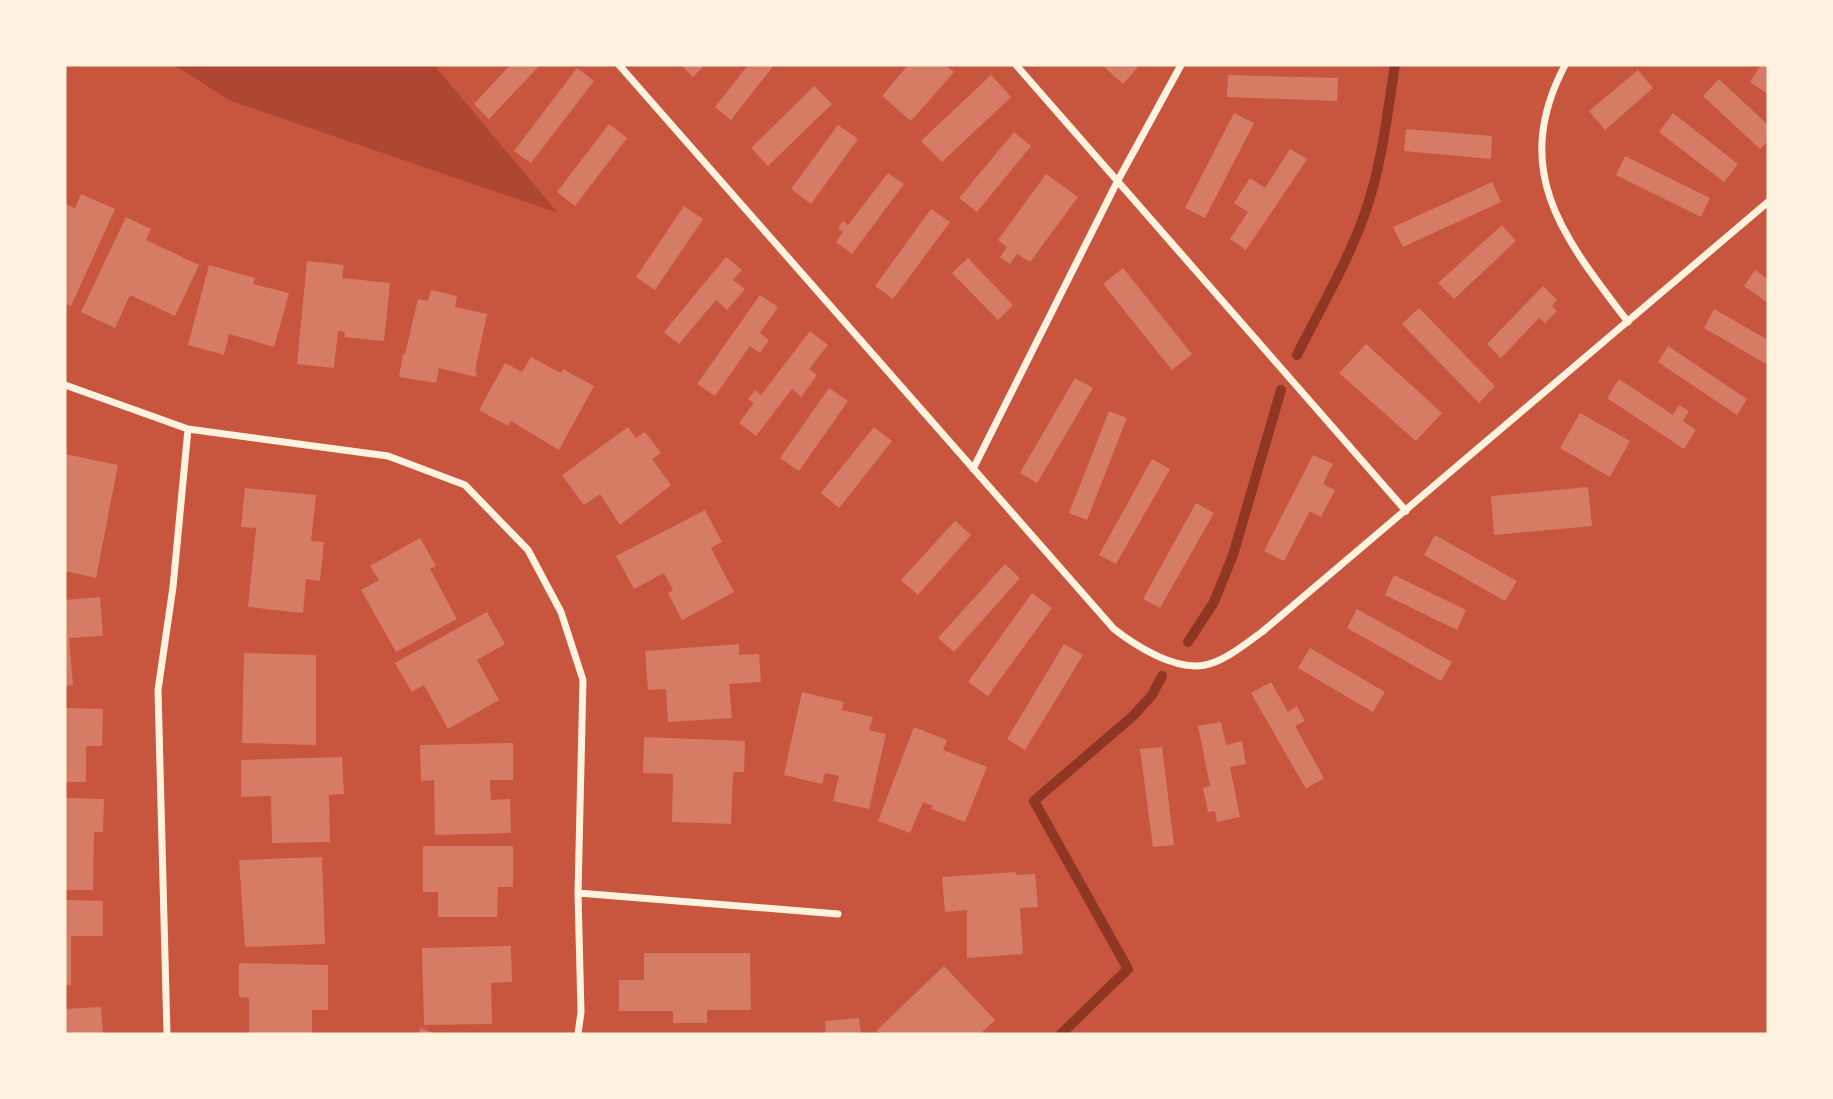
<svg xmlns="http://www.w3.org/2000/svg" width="1833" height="1099" font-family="'Crimson Pro',serif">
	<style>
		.green { fill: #ae4732 }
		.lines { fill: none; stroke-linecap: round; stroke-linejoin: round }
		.stream { stroke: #8f3625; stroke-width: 10 }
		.building { fill: #d67c66 }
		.minor { stroke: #fff3e0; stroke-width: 7 }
	</style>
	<rect width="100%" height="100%" fill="#c8553d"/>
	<!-- green -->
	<path class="green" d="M174 65H434L558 213 231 101Z"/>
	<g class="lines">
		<!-- stream -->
		<path class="stream" d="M1297 355C1320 309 1348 262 1365 213 1382 165 1387 115 1395 65
			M1188 642 1214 602 1233 555 1281 390
			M1061 1034 1128 969 1034 801 1133 716 1152 695 1162 676"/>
	</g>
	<!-- building -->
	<path class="building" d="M510 65H540L489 119 474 104Z
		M681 65H705L693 77Z
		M748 65H774L731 120 715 107Z
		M908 65H945L954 72 911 121 882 96Z
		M1102 65H1135L1138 67 1123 84Z
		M1761 65H1768V94L1750 82Z
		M577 68 594 81 531 163 514 151Z
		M1638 70 1653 88 1605 130 1589 111Z
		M991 75 1011 97 942 162 921 141Z
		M1228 75 1338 78 1337 101 1227 97Z
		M1719 79 1768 125V141L1760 149 1703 96Z
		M814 86 832 104 768 166 751 148Z
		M1234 113 1254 123 1205 218 1185 208Z
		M1673 113 1738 164 1724 182 1659 132Z
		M609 124 627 138 575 206 557 192Z
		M838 125 858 139 811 204 791 189Z
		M1406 129 1492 136 1491 159 1404 151Z
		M1014 132 1031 146 977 212 959 198Z
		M1290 149 1307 159 1246 250 1230 239 1248 212 1234 203 1250 178 1265 188Z
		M1625 156 1710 198 1701 217 1616 175Z
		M888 173 904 184 852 254 836 242 843 232 838 228 843 221 848 225Z
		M1046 174 1078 197 1030 262 1017 254 1010 264 1000 257 1007 247 998 240Z
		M1492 182 1501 202 1403 247 1393 227Z
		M81 194 115 209 71 306 65 303V204L75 208Z
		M684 206 703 219 655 290 636 277Z
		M931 209 950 222 893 299 875 286Z
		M126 217 151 229 146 240 199 265 175 316 130 295 115 328 81 312Z
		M1502 225 1516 241 1454 299 1438 283Z
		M726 257 742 270 733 280 745 289 727 310 716 300 679 344 664 332Z
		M968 258 1013 305 998 320 952 273Z
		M307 261 344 265 342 278 390 283 384 341 344 337 345 332 338 331 334 368 297 364Z
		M209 265 255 278 253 284 289 293 274 347 229 334 224 355 188 345Z
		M1123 268 1192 354 1172 370 1103 284Z
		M1755 270 1768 279V303L1744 286Z
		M1543 286 1557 300 1552 306 1557 311 1545 323 1539 318 1501 358 1487 344Z
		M431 290 457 296 455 307 487 314 475 371 477 372 476 377 439 368 436 383 399 377 403 354H405L418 299 428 301Z
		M760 295 778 307 760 333 769 340 760 353 750 346 715 396 697 384Z
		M1419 308 1495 386 1479 403 1402 324Z
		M1714 309 1768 340V365L1704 328Z
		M810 331 828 345 809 369 817 375 801 397 792 389 756 436 739 423 754 403 748 399 755 390 761 395Z
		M1366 344 1442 413 1416 441 1339 373Z
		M1668 346 1747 399 1737 415 1658 362Z
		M531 357 561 373 563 369 594 386 559 450 511 421 508 426 479 410 505 363 522 372Z
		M1075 378 1093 388 1037 483 1020 473Z
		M1619 379 1673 415 1679 405 1689 411 1683 421 1696 430 1684 449 1607 398Z
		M829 388 848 401 799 471 780 458Z
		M1109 411 1127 418 1087 520 1069 513Z
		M1580 413 1630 441 1610 477 1560 448Z
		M628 427 636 438 645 432 661 453 652 459 671 485 620 525 600 494 584 505 562 475Z
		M874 427 892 441 839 508 821 493Z
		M65 454 118 465 96 578 65 571Z
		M1313 455 1333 464 1323 484 1335 490 1321 517 1310 511 1284 561 1264 551Z
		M1152 459 1170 469 1116 564 1099 555Z
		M1588 487 1592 526 1494 535 1491 496Z
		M245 488 316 495 311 541 324 542 320 581 306 579 303 613 248 607 256 528 241 527Z
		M1196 503 1214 513 1160 608 1143 599Z
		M705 510 722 542 711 548 734 592 682 620 668 593 673 590 664 573 634 589 616 556Z
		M955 521 971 535 918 595 901 580Z
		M1435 535 1517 581 1505 601 1424 555Z
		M420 538 436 566 430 569 457 619 396 652 361 590 379 580 370 566Z
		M1005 564 1020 578 954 652 938 638Z
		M1394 575 1466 610 1457 630 1385 595Z
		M1032 593 1052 608 988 696 968 682Z
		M100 597 103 636 69 638 73 685 65 686V600Z
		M1357 609 1452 662 1441 681 1347 628Z
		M487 612 505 644 477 660 499 700 448 729 424 685 412 692 395 663Z
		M739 644V655L759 654 761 682 729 684 732 718 668 722 666 689 648 690 645 651Z
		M1064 644 1083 655 1025 750 1007 739Z
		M1310 648 1385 692 1373 712 1298 668Z
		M244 653 316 655V745L242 743Z
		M1271 682 1288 712 1297 706 1305 721 1295 726 1324 778 1306 789 1251 693Z
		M802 692 844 702 842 710 873 717 869 730 886 734 869 809 833 801 839 776 825 773 822 784 784 775Z
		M65 708 103 709 102 746H86V782H65Z
		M1221 722 1226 745 1242 741 1246 764 1230 767 1240 817 1217 822 1215 811 1208 812 1203 788 1210 786 1198 726Z
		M914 727 947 740 943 750 987 767 965 822 931 809 933 806 923 802 910 833 878 821Z
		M644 737 745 741 744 772H733L731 824 672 822 673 774 643 773Z
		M513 743V780H490L491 800 510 799 511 833 435 835 434 780 421 781 420 745Z
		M1162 747 1174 845 1153 847 1140 749Z
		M342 757 344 794 329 795 330 842 272 843 271 796 241 797V760Z
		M65 798 104 799 103 832H94L93 890H65Z
		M423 846H513V887H498L497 917H438V892H423Z
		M322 857 325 944 245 947 239 860Z
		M1016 872V875L1035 874 1038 907 1020 908 1023 954 967 958V910L945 912 942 877Z
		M65 900 103 901V936H71V985H65Z
		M511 946 512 982 491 983 492 1024 424 1025 422 948Z
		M644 953H750L751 1010H707V1023H673V1011H619V980H644Z
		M239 963 328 965V1010H312V1034H249V998L239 997Z
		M944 966 995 1020 980 1034H880L876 1031Z
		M101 1007 103 1034H65V1009Z
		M859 1018 861 1034H826L825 1021Z
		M421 1028 435 1034H418Z"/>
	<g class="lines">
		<!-- minor -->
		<path class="minor" d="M619 65 1114 629C1136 646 1175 671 1205 665 1225 661 1245 644 1262 632L1768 202
			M1016 65 1406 511
			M1565 65C1509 172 1564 238 1628 322
			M65 385 188 429 388 456 465 485 528 550 561 612 583 680 578 893 581 1012 578 1034
			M973 469 1117 182 1181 65
			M578 893 838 914
			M167 1034 158 690 173 587 188 429"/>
	</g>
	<!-- border -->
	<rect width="1833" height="1099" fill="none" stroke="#fff3e0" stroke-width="133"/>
</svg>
